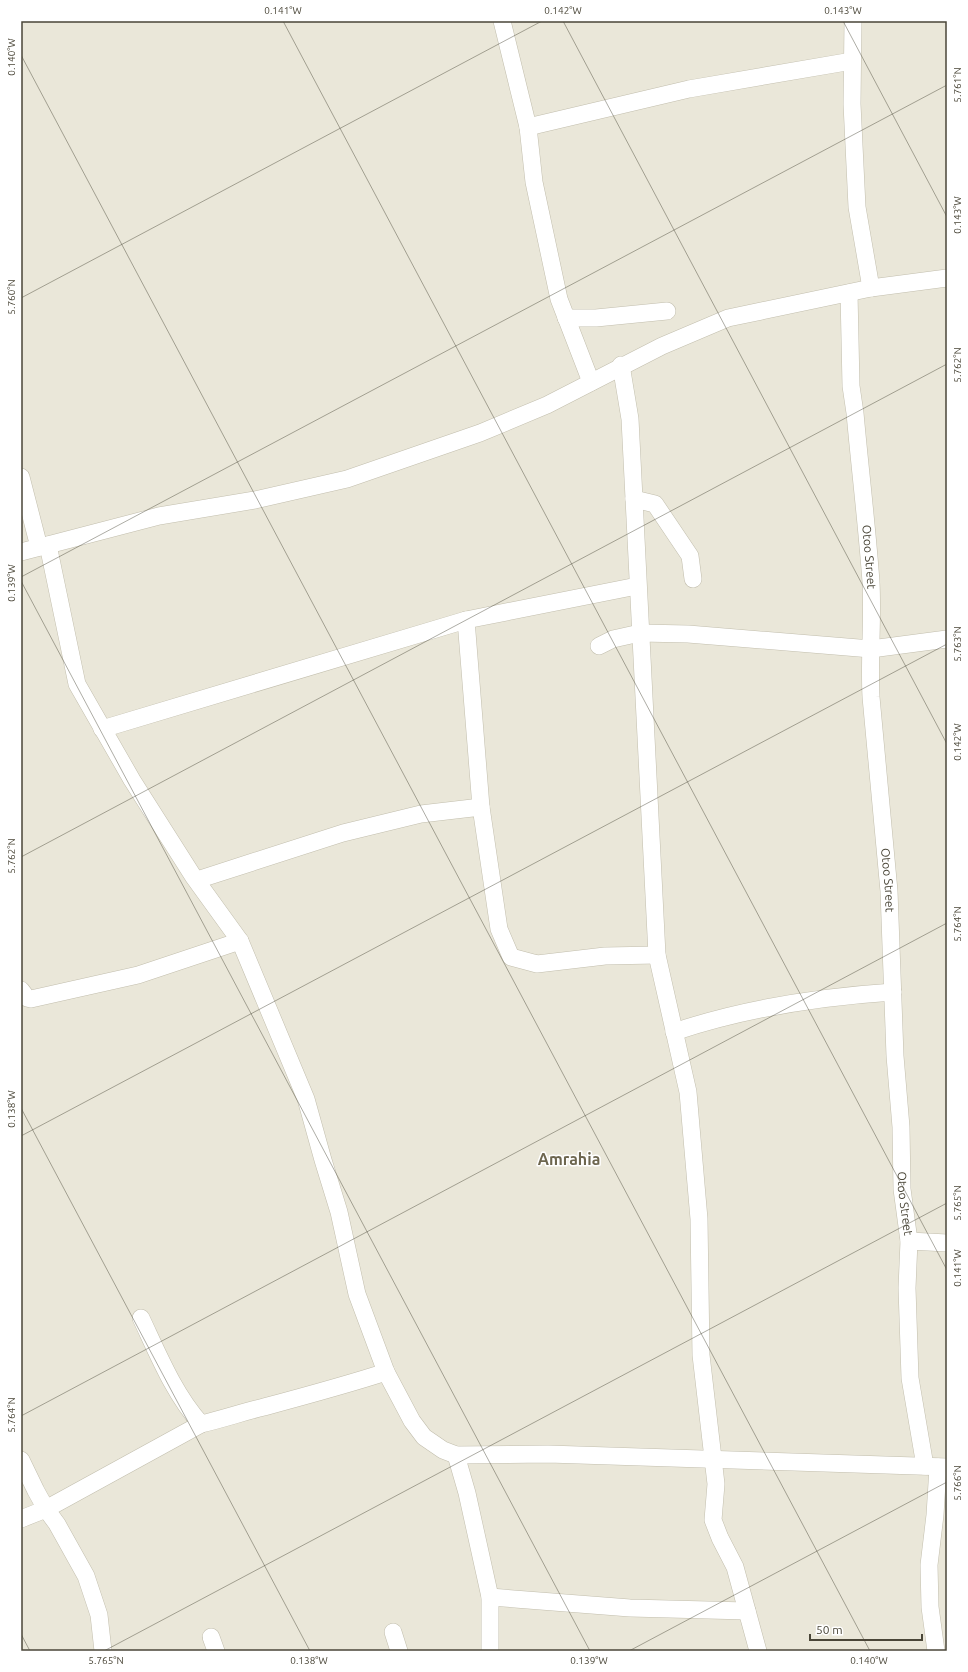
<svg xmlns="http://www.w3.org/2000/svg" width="968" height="1672" font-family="Ubuntu,sans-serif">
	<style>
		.residential { fill: #eae7d9 }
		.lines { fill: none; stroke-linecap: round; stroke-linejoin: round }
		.minor-casing { stroke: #c2bead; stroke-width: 18 }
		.minor { stroke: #fff; stroke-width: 17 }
		.ticks { fill: none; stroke: #4a4638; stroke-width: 1; stroke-opacity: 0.45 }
		.labels { text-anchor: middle; stroke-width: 3; stroke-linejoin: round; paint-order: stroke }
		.street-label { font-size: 12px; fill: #4a4638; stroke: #fff }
		.district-label { font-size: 16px; font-weight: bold; fill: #6d664f; stroke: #fff }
		.neatline { fill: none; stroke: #4a4638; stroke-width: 1.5 }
		.ticks-label { font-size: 10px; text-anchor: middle; fill: #4a4638 }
	</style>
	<rect width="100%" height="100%" fill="#f6f4eb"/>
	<!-- residential -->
	<path class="residential" d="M21 21H947V1651H21Z"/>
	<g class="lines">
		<!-- minor casing -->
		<g class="minor-casing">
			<g id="minor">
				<path d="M502 21 528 127 534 182 559 299 591 382"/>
				<path d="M853 21 852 104 857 207 871 288"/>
				<path d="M528 127 689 89 852 61"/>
				<path id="s1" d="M849 293 851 386 855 413C860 469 867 526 871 582 873 621 869 659 871 697L889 891 895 1056 901 1127 902 1189 909 1241 907 1288 910 1378 925 1466"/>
				<path d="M566 318H596L667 311"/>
				<path d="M621 365 630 419 657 955 688 1092 699 1219 701 1355 716 1484 713 1520 720 1538 735 1567 758 1651"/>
				<path d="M21 477 39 547"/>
				<path d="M634 499 655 504 690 556 693 579"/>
				<path d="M48 545 77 684 132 780 193 876 240 941 306 1099 323 1160 339 1212 357 1294 386 1372 412 1421 424 1437 443 1450 456 1455 548 1454 947 1467"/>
				<path d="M21 552 159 516 255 500 347 479 480 433 547 405 662 346 728 318 871 288 947 278"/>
				<path d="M466 620 481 807"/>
				<path d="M599 646 613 639 640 633 688 634 871 649 947 639"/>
				<path d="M102 729 466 620 637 586"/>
				<path d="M197 880 343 833 421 814 481 807 499 929 511 957 537 964 605 956 657 955"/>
				<path d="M21 990 27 998 31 999 138 975 240 941"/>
				<path d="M674 1032C745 1008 818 997 893 992"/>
				<path d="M909 1241 947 1243"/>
				<path d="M141 1318C158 1354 174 1394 201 1424 223 1419 243 1412 264 1407 305 1396 346 1385 386 1372"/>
				<path d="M456 1455 467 1493 490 1597V1651"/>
				<path d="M21 1460 36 1491 46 1509 57 1524 86 1576 99 1615 103 1651"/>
				<path d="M21 1519 46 1509 201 1424"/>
				<path d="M490 1597 630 1608 747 1611"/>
				<path d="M393 1632 399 1651"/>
				<path d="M211 1637 216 1651"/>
				<path d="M936 1651 930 1607 929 1565 935 1515 938 1467"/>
			</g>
		</g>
		<!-- minor -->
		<use href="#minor" class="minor"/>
	</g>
	<!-- ticks -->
	<path class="ticks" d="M283 21 947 1270M563 21 947 744M843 21 947 217M21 55 870 1651M21 298 542 21M21 577 947 85M21 581 590 1651M21 857 947 364M21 1108 310 1651M21 1136 947 644M21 1416 947 923M21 1634 30 1651M104 1651 947 1203M629 1651 947 1482"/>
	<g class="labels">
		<!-- street labels -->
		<g class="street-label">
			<text dy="4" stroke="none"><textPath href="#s1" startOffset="265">Otoo Street</textPath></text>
			<text dy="4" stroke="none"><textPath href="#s1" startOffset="589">Otoo Street</textPath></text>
			<text dy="4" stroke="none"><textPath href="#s1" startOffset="913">Otoo Street</textPath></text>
		</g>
		<!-- district labels -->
		<g class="district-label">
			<text x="569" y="1165">Amrahia</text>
		</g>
	</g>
	<!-- border -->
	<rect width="968" height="1672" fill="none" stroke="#ffffff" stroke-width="44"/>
	<!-- scale -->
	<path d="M810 1634v6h112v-6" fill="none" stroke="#4a4638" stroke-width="2"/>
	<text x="816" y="1634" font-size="12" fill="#4a4638" stroke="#ffffff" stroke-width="3" paint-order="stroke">50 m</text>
	<rect x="22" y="22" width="924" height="1628" class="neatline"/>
	<g class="ticks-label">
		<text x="283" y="14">0.141°W</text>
		<text x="563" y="14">0.142°W</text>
		<text x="843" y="14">0.143°W</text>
		<text transform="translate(11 57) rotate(-90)" y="4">0.140°W</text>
		<text transform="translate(957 85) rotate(-90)" y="4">5.761°N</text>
		<text transform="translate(957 215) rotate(-90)" y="4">0.143°W</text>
		<text transform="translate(11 297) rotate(-90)" y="4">5.760°N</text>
		<text transform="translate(957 365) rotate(-90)" y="4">5.762°N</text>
		<text transform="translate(11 583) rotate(-90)" y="4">0.139°W</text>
		<text transform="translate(957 644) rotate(-90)" y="4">5.763°N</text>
		<text transform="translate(957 742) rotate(-90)" y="4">0.142°W</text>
		<text transform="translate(11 856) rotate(-90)" y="4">5.762°N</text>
		<text transform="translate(957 924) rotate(-90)" y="4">5.764°N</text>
		<text transform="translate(11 1109) rotate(-90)" y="4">0.138°W</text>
		<text transform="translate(957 1203) rotate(-90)" y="4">5.765°N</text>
		<text transform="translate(957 1268) rotate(-90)" y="4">0.141°W</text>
		<text transform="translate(11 1415) rotate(-90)" y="4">5.764°N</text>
		<text transform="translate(957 1483) rotate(-90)" y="4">5.766°N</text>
		<text x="106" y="1664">5.765°N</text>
		<text x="309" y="1664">0.138°W</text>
		<text x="589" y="1664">0.139°W</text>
		<text x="869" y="1664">0.140°W</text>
	</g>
</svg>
